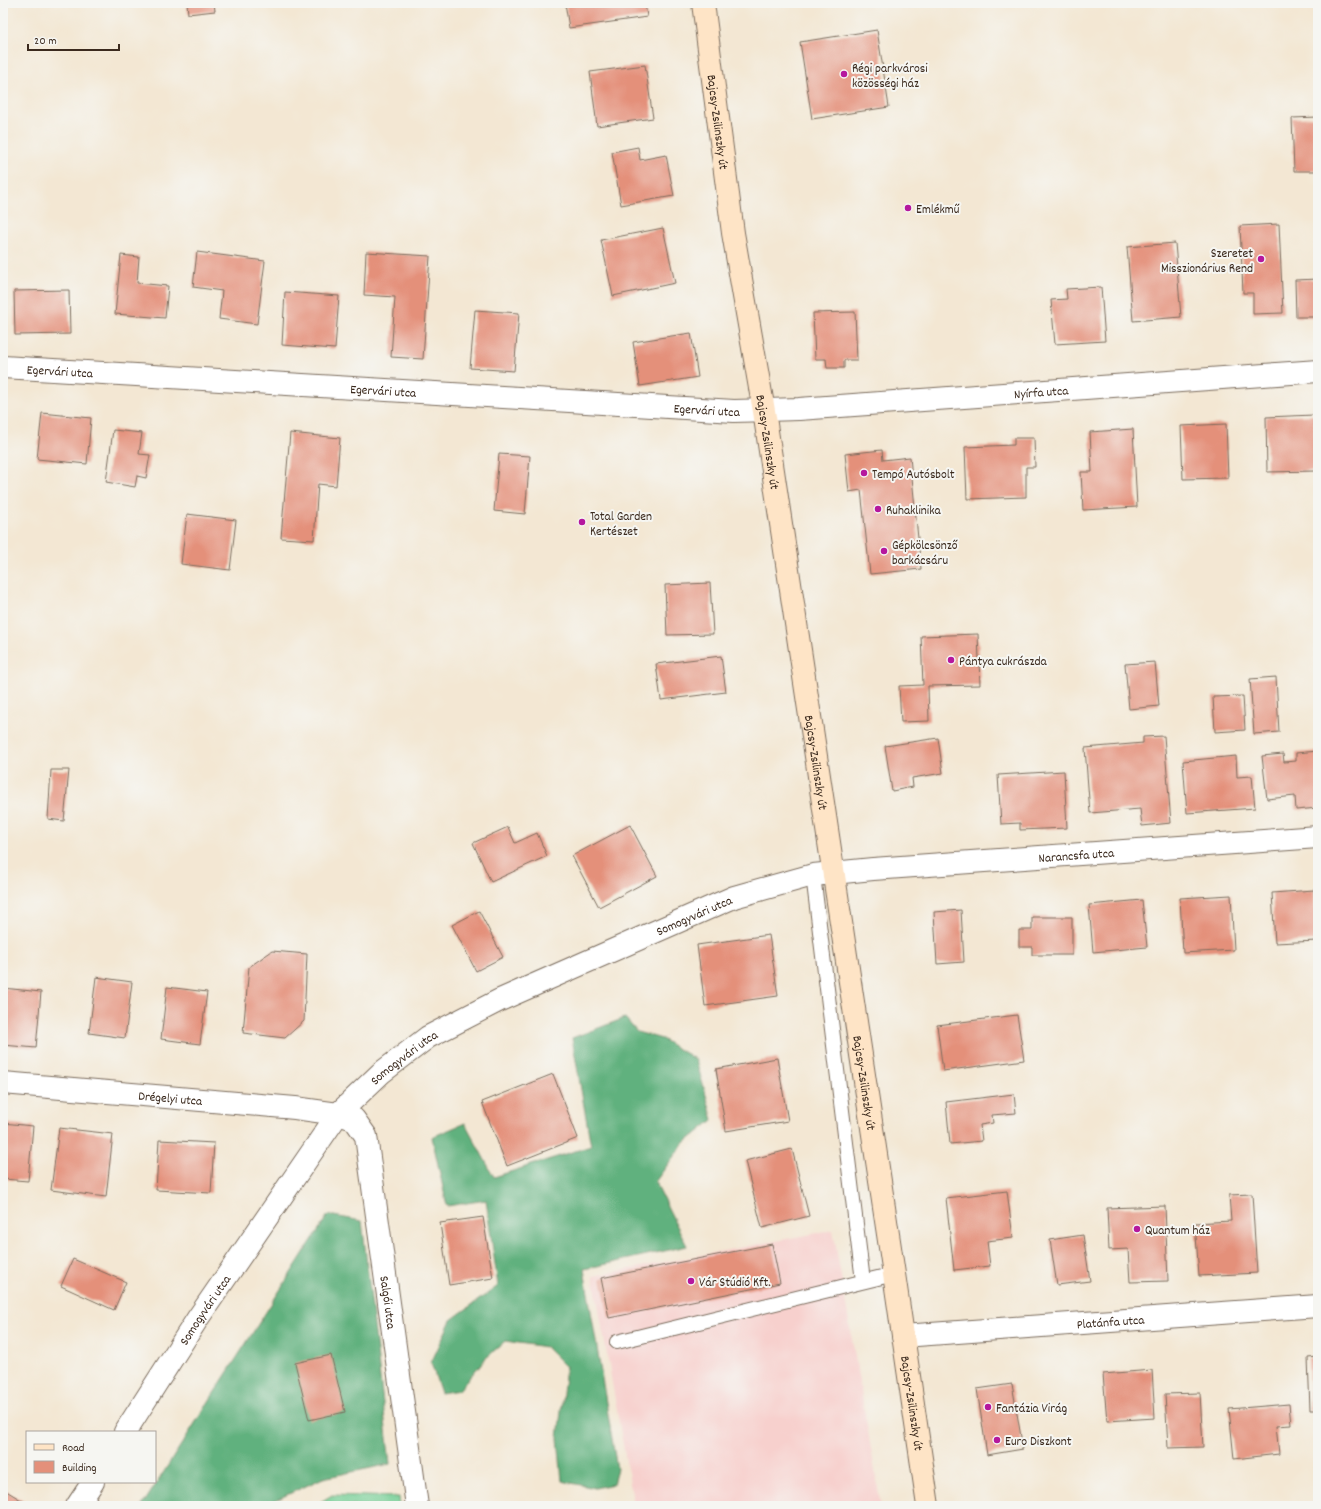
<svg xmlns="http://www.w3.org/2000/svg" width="1321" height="1509" font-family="Dekko,sans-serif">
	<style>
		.built { fill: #f7d0cd }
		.green { fill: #75ce94; stroke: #587c59 }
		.forest { fill: #60b17e; stroke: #4e6e4e }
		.building { fill: #e4907a }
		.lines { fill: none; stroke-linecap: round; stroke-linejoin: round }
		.lane-casing { stroke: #7b6c5d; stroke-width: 16 }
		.street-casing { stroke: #7b6c5d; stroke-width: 24 }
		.secondary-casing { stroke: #7b6c5d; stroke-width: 24 }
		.lane { stroke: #fff; stroke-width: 14 }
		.street { stroke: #fff; stroke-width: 22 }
		.secondary { stroke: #fee4c6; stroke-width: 22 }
		.poi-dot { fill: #b5179e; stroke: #f6f6f2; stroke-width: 1.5 }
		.labels { text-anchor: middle; stroke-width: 4; stroke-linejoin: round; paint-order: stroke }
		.poi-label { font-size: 13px; fill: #3b2a1e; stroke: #f6f6f2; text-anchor: start }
		.street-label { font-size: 13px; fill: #3b2a1e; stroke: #f6f6f2 }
	</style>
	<rect width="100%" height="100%" fill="#f6f6f2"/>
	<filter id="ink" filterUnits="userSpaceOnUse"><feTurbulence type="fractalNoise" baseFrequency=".025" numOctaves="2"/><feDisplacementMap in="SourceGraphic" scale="8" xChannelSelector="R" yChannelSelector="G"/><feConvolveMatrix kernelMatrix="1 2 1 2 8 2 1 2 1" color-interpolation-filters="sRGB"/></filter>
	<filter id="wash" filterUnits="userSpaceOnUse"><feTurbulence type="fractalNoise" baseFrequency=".012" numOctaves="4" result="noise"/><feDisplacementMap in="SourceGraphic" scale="16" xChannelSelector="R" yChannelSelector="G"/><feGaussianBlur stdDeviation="0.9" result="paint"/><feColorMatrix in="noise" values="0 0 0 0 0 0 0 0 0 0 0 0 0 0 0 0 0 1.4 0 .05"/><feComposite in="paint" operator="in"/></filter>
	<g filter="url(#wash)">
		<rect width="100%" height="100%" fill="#f3e7d3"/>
		<!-- built -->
		<path class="built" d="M833 1230 881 1506H634L593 1276Z"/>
		<!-- green -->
		<path class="green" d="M332 1495 399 1497 400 1506H316L317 1504Z"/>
		<!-- forest -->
		<path class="forest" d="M625 1018 637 1032 662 1039 696 1060 713 1120 682 1145 655 1182 687 1246 584 1269 617 1469 613 1484 595 1488 562 1481 558 1438 566 1367 546 1347 505 1341 485 1359 459 1390 441 1393 431 1363 451 1320 498 1286 486 1200 447 1206 432 1137 465 1123 494 1177 591 1146 572 1038Z
			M328 1215 362 1221 390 1464 323 1478 263 1506H142Z"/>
		<g id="blocks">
			<!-- building -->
			<path class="building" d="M187 3H214L215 11 188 14Z
				M565 3H645L647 17 569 28Z
				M877 30 889 107 812 119 800 42Z
				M645 65 653 118 597 126 590 72Z
				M1318 117V171H1294L1292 118Z
				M638 147 640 160 666 155 674 196 621 205 612 152Z
				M1279 224 1283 313 1253 314V293H1243L1240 226Z
				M663 228 675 283 613 296 601 240Z
				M1175 243 1181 317 1133 321 1127 247Z
				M197 252 265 261 257 324 219 319 222 291 193 287Z
				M366 252 430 256 423 359 391 357 395 297 364 295Z
				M121 255 139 257 137 283 168 286 165 318 115 314Z
				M1318 279V317H1296L1295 280Z
				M1101 287 1105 341 1055 344 1051 300 1067 299 1066 289Z
				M69 290 70 334 15 335 14 291Z
				M285 292 339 296 335 349 282 345Z
				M475 310 519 313 514 371 470 368Z
				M855 312 857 360H844V368H827L826 359H815L813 313Z
				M691 333 698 377 640 386 633 342Z
				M42 413 91 418 87 464 37 459Z
				M1314 415 1316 471 1267 472 1266 417Z
				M1226 424 1228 478 1183 479 1181 426Z
				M1133 429 1137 507 1083 510 1081 472H1092L1090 432Z
				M113 430 142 433 139 454 150 455 146 478 137 476 135 487 106 482Z
				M290 433 340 438 336 486 318 484 314 540 281 538Z
				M1014 438H1034L1035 467H1026V497L967 499 965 447 1014 445Z
				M882 450 883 460 910 457 921 569 870 574 861 490 849 492 845 454Z
				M499 454 530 456 525 514 494 511Z
				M187 514 236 520 230 570 181 564Z
				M710 583 713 634 667 635 665 585Z
				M978 634 980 685 928 686 929 721 901 722 899 686 923 685 921 636Z
				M721 656 726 692 661 700 656 664Z
				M1155 662 1159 706 1129 709 1125 664Z
				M1276 677 1279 732 1254 734 1250 679Z
				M1243 696 1245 730 1215 732 1213 697Z
				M1164 736 1171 823 1142 826 1140 809 1090 813 1085 748 1143 743V737Z
				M938 738 943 773 912 778 913 787 892 791 885 746Z
				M1318 751V808L1296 810 1295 796 1267 799 1262 756 1283 754 1284 762 1296 761V753Z
				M1236 756 1237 777 1252 776 1255 808 1187 813 1183 761Z
				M51 770H69L64 821 48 819Z
				M1064 771 1067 828 1020 830V823L1001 824 998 775Z
				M630 825 657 876 599 907 572 856Z
				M508 827 515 843 537 833 547 856 491 882 473 843Z
				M1314 890 1317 941 1275 943 1272 893Z
				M1231 895 1234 950 1183 953 1180 898Z
				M1142 900 1147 947 1093 952 1089 905Z
				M961 910 964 962 937 964 934 912Z
				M479 911 503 957 476 971 452 925Z
				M1032 917H1072V955H1032V947H1019V930H1032Z
				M769 935 778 996 705 1006 697 945Z
				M272 951 307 954 304 1021 285 1038 243 1033 249 967Z
				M96 977 132 982 125 1038 89 1033Z
				M167 987 207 992 200 1044 161 1039Z
				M3 988 41 992 36 1048 3 1045Z
				M1017 1015 1024 1060 943 1071 937 1025Z
				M777 1058 788 1121 726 1131 716 1069Z
				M553 1074 578 1138 507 1166 482 1102Z
				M1014 1094 1016 1113 992 1115 993 1123 980 1125 982 1141 950 1144 946 1102Z
				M3 1123 33 1126 28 1181 3 1179Z
				M59 1128 113 1134 106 1197 51 1190Z
				M159 1140 214 1143 211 1193 156 1190Z
				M792 1149 809 1216 762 1228 745 1161Z
				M1007 1191 1013 1238 987 1241 990 1266 954 1270 946 1198Z
				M1252 1194 1257 1273 1199 1276 1195 1223 1231 1221 1229 1195Z
				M1165 1206 1168 1281 1130 1282 1128 1249 1109 1250 1107 1208Z
				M483 1217 493 1278 449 1285 440 1223Z
				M1083 1235 1090 1281 1057 1285 1050 1240Z
				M772 1244 780 1283 609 1318 601 1278Z
				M73 1259 126 1282 114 1310 61 1286Z
				M331 1355 345 1412 309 1420 295 1363Z
				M1318 1357V1410H1310L1308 1358Z
				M1152 1370 1155 1418 1107 1421 1103 1374Z
				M1012 1384 1023 1449 987 1455 977 1389Z
				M1200 1393 1203 1447 1168 1448 1165 1394Z
				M1289 1404 1291 1425 1276 1426 1279 1454 1234 1459 1229 1409Z
				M3 1489 31 1506H3Z"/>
		</g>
	</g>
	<g filter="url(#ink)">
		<use href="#blocks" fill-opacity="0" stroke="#7b6c5d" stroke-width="1"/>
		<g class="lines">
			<!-- lane casing -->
			<g class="lane-casing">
				<path id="lane" d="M813 875 863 1281
					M617 1342 894 1274"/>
			</g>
			<!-- street casing -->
			<g class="street-casing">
				<g id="street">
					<path id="s1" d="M3 367 734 411 799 409 1318 371"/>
					<path id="s2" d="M3 1083 295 1108 338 1114 354 1119 366 1136 417 1506"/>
					<path id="s3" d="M903 1336 1318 1306"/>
					<path id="s4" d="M125 1432 198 1318 338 1114 381 1073 428 1037 500 1000 734 897 813 875 873 869 1318 837"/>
					<path d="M77 1506 93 1482"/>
				</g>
			</g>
			<!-- secondary casing -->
			<g class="secondary-casing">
				<g id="secondary">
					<path id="s5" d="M703 3 733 233 764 411 894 1274 928 1506"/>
				</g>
			</g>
			<!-- lane -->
			<use href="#lane" class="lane"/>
			<!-- street -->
			<use href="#street" class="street"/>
			<!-- secondary -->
			<use href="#secondary" class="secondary"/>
		</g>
	</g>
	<!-- markers -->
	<g class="poi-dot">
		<circle cx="844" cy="74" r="4"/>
		<circle cx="908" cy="208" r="4"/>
		<circle cx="1261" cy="259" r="4"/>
		<circle cx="864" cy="473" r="4"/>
		<circle cx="878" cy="509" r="4"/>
		<circle cx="582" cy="522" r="4"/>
		<circle cx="884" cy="551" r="4"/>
		<circle cx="951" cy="660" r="4"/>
		<circle cx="1137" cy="1229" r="4"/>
		<circle cx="691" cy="1281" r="4"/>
		<circle cx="988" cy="1407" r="4"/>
		<circle cx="997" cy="1440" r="4"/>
	</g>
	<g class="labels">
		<!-- poi labels -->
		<g class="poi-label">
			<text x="852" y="72">Régi parkvárosi<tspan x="852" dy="15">közösségi ház</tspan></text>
			<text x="916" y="213">Emlékmű</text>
			<text x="1253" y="257" text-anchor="end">Szeretet<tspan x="1253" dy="15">Misszionárius Rend</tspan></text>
			<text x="872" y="478">Tempó Autósbolt</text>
			<text x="886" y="514">Ruhaklinika</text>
			<text x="590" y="520">Total Garden<tspan x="590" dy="15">Kertészet</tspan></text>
			<text x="892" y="549">Gépkölcsönző<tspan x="892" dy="15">barkácsáru</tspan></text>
			<text x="959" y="665">Pántya cukrászda</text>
			<text x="1145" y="1234">Quantum ház</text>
			<text x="699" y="1286">Vár Stúdió Kft.</text>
			<text x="996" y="1412">Fantázia Virág</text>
			<text x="1005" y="1445">Euro Diszkont</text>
		</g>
		<!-- street labels -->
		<g class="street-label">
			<text dy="5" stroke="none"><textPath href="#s5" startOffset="120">Bajcsy-Zsilinszky út</textPath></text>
			<text dy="5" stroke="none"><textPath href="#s1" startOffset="57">Egervári utca</textPath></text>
			<text dy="5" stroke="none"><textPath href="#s1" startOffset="381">Egervári utca</textPath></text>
			<text dy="5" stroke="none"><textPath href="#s1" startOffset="1040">Nyírfa utca</textPath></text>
			<text dy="5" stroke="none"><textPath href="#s1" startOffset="705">Egervári utca</textPath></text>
			<text dy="5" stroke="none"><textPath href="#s5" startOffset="444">Bajcsy-Zsilinszky út</textPath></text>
			<text dy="5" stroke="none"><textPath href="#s5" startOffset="768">Bajcsy-Zsilinszky út</textPath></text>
			<text dy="5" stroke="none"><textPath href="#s4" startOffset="1184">Narancsfa utca</textPath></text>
			<text dy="5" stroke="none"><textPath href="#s4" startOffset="794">Somogyvári utca</textPath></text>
			<text dy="5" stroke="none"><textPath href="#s4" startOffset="470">Somogyvári utca</textPath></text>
			<text dy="5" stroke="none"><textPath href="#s5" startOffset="1092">Bajcsy-Zsilinszky út</textPath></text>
			<text dy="5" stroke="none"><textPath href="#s2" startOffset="168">Drégelyi utca</textPath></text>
			<text dy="5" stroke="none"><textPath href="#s2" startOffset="542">Salgói utca</textPath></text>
			<text dy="5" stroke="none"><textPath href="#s4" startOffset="146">Somogyvári utca</textPath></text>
			<text dy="5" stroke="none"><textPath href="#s3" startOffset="208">Platánfa utca</textPath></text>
			<text dy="5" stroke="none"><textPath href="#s5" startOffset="1416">Bajcsy-Zsilinszky út</textPath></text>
		</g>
	</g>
	<!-- margin -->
	<rect width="1321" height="1509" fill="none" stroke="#f6f6f2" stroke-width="16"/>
	<!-- legend -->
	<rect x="26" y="1431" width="130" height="52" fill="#f6f6f2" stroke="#aba49d"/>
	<rect x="34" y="1444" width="20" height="6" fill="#fee4c6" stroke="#aba49d"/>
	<text x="62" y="1451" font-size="12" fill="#3b2a1e">Road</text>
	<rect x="34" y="1461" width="20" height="12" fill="#e4907a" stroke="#aba49d"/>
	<text x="62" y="1471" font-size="12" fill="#3b2a1e">Building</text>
	<!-- scale -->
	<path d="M28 44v6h91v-6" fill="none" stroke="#3b2a1e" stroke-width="2"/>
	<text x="34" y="44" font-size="12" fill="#3b2a1e" stroke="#f6f6f2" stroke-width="3" paint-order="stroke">20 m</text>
</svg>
